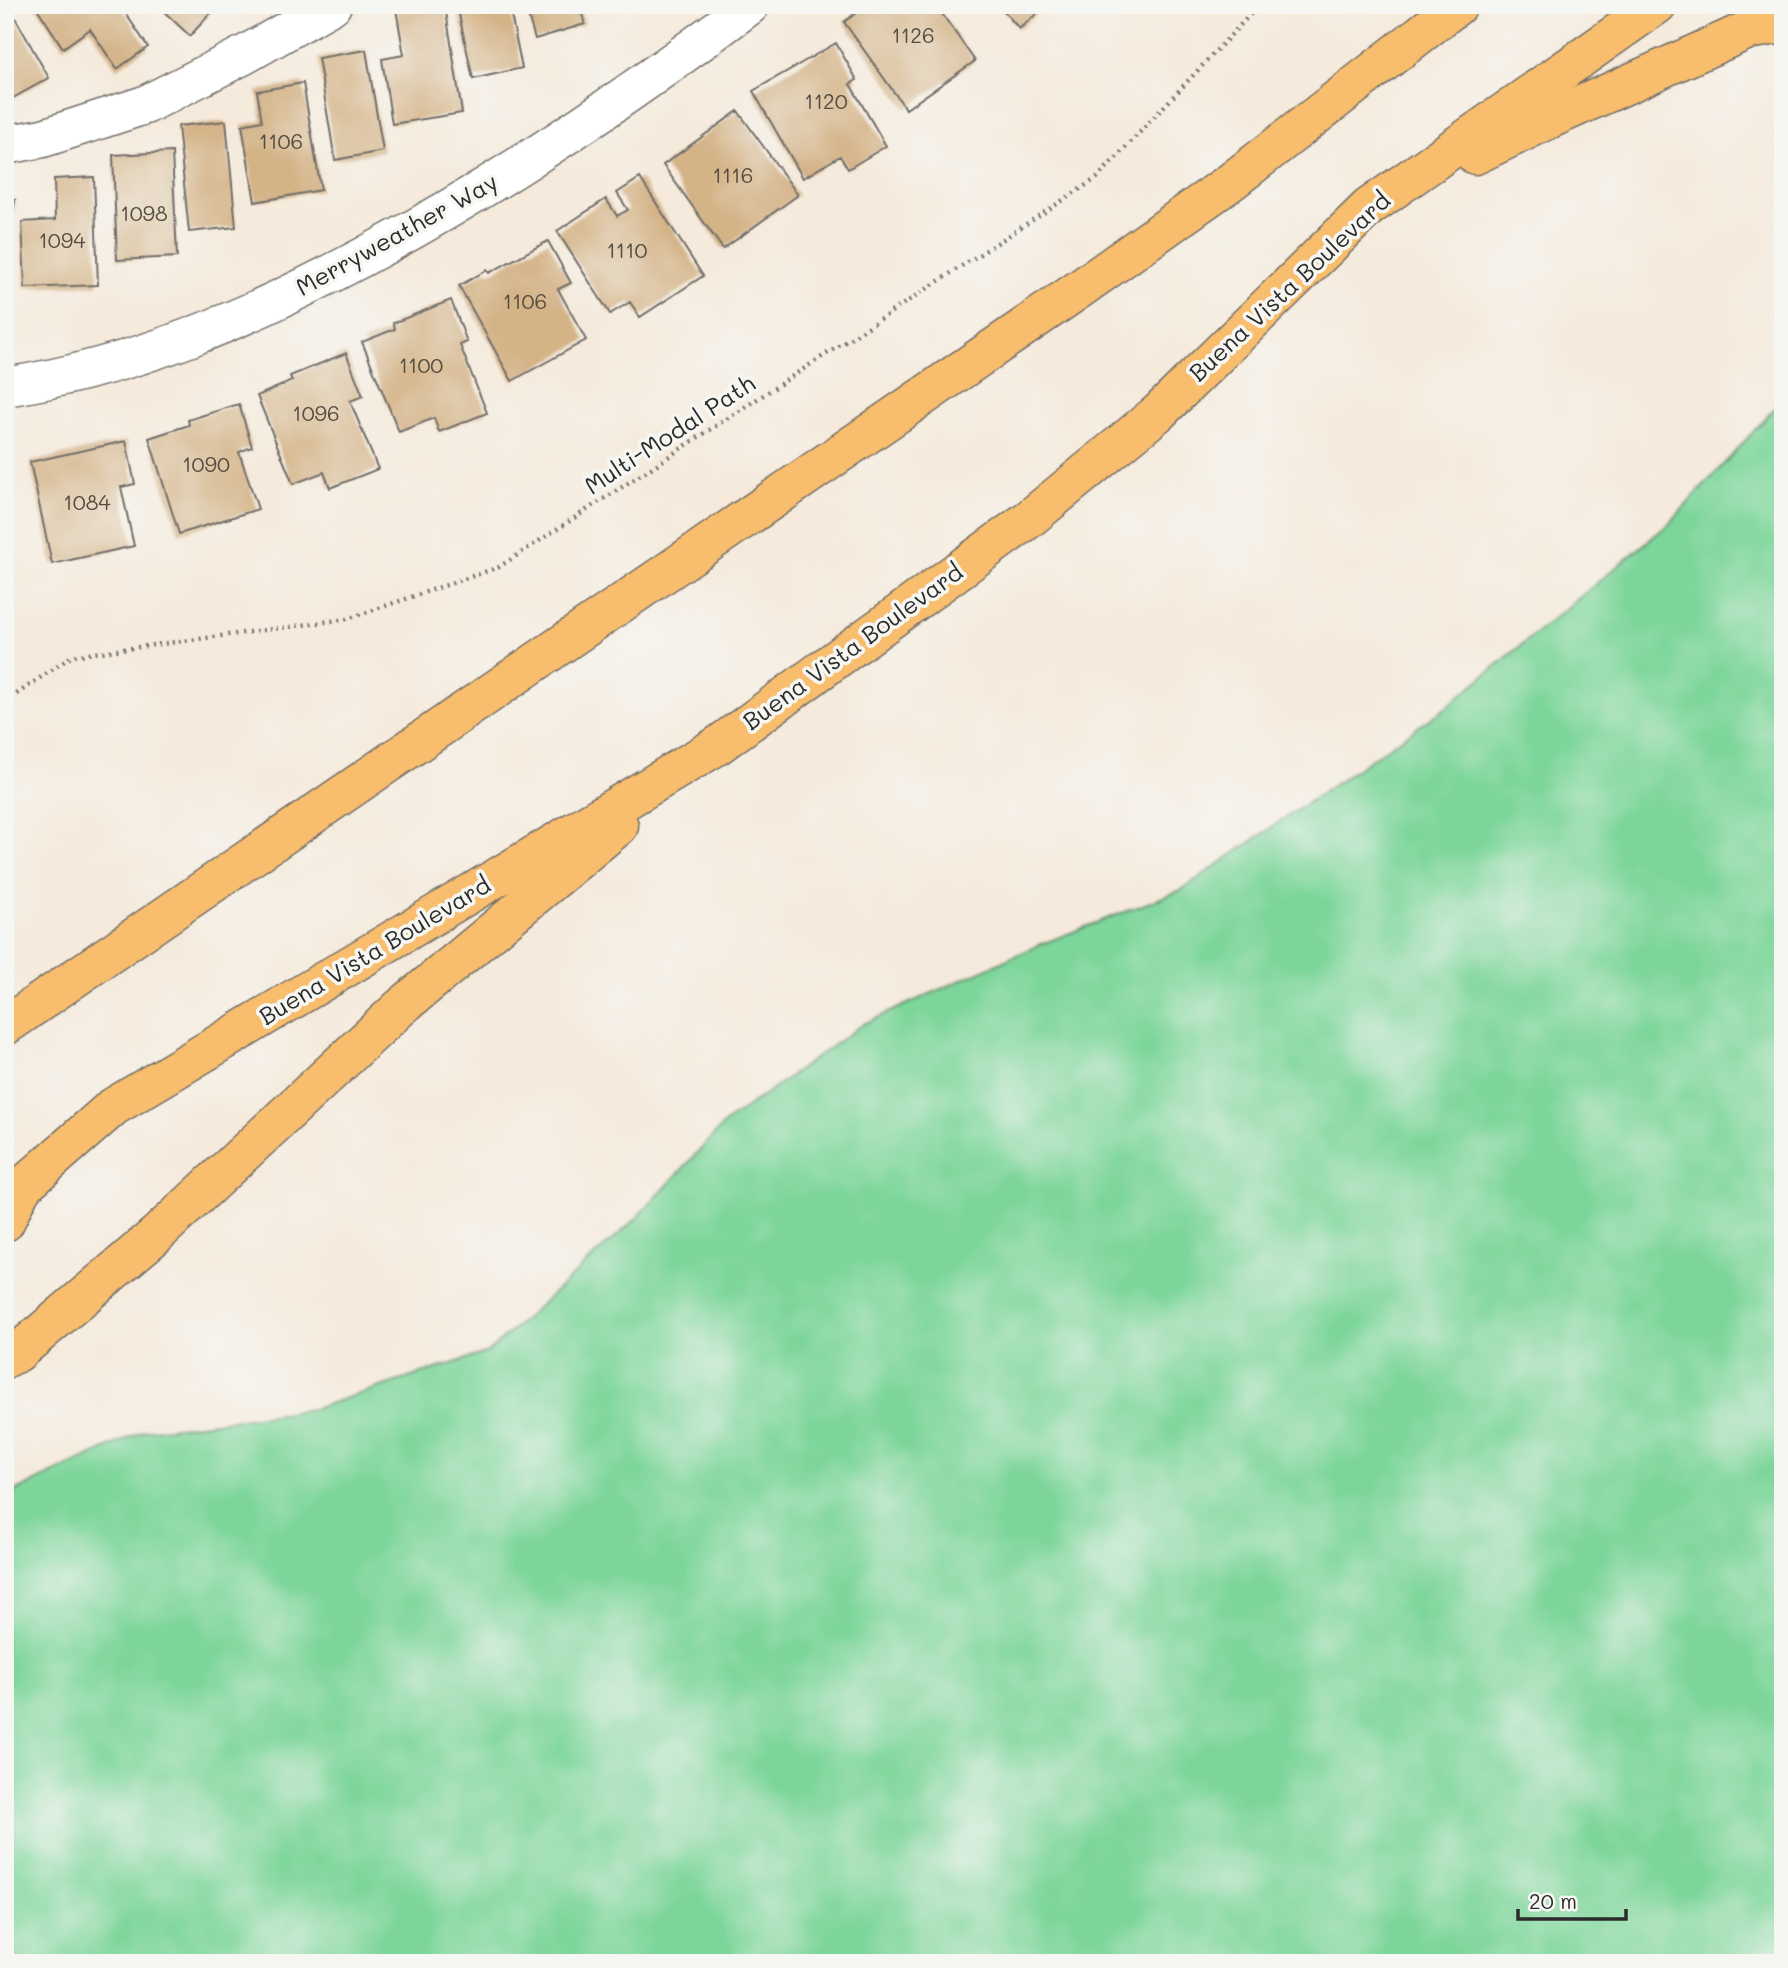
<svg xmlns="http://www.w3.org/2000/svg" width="1788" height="1968" font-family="Mali,sans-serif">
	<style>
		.green { fill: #7cd59a; stroke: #548062; stroke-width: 2 }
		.building { fill: #d4b387 }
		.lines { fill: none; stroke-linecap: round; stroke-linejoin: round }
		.minor-casing { stroke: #726e69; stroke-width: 41 }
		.major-casing { stroke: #726e69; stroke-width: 41 }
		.path { stroke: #726e69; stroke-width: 4.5; stroke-dasharray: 2 5; stroke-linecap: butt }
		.minor { stroke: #fff; stroke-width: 38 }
		.major { stroke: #f9be6d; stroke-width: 38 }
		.labels { text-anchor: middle; stroke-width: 7; stroke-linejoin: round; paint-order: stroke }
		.number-label { font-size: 21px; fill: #554d42 }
		.street-label { font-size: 24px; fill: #2b2b2b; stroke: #f6f6f2 }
	</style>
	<rect width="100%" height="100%" fill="#f6f6f2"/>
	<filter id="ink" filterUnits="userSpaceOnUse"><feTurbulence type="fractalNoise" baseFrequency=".0143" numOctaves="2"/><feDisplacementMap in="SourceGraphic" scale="14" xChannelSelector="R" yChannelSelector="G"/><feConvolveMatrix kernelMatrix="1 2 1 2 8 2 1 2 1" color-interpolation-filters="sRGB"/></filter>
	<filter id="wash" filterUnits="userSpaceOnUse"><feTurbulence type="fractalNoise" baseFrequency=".00686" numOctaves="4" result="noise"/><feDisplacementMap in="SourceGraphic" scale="28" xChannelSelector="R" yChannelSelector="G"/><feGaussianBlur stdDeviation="1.57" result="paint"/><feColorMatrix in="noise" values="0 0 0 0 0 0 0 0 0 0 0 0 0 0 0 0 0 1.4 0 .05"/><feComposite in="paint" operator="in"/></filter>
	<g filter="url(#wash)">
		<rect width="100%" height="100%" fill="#f5eadb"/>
		<!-- green -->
		<path class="green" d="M1783 399V1963H5V1496L144 1431 310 1410 488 1352 638 1217 725 1123 863 1024 1039 945 1181 890 1444 709 1670 523Z"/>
		<g id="blocks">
			<!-- building -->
			<path class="building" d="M5 5H8L49 78 13 98 5 84Z
				M35 5H120L148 47 117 69 90 29 63 48Z
				M157 5H218L190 36Z
				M418 5H445L462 113 392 124 382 59 404 55 396 9Z
				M457 5H509L522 68 473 79Z
				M525 5H579L585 24 535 39Z
				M867 5H941L938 8 975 61 906 109 844 22Z
				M999 5H1047L1019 29Z
				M836 43 857 80 850 84 886 146 848 169 840 156 803 178 753 91Z
				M366 50 383 151 335 160 318 58Z
				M303 83 321 190 255 202 242 125 262 121 257 91Z
				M738 111 798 195 723 249 663 165Z
				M226 121 236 227 189 232 178 126Z
				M172 152 177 257 117 260 113 155Z
				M94 177 98 285 25 288 22 222 55 220 54 179Z
				M640 178 703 276 640 317 630 302 610 314 557 231 606 199 617 216 628 210 617 193Z
				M5 199 15 200 7 249H5Z
				M548 241 571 283 558 289 586 340 512 381 459 286 487 270 489 273Z
				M451 300 467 342 460 345 487 413 439 432 434 418 399 432 362 342 395 329 393 323Z
				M346 353 363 396 350 401 378 469 330 488 324 472 293 484 257 396 292 381 290 376Z
				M239 404 252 447 239 452 258 509 179 534 149 438 189 425 188 420Z
				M126 441 135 484 121 487 134 546 52 564 30 462Z"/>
		</g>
	</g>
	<g filter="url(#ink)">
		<use href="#blocks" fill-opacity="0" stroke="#726e69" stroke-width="2"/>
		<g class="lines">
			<!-- minor casing -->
			<g class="minor-casing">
				<path id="minor" d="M5 145 43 138 145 105 246 54 332 5
					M5 387C132 368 251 317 363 257 500 184 626 98 750 5"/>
			</g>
			<!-- major casing -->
			<g class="major-casing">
				<path id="major" d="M1475 155 1550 119 1748 30 1783 24
					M5 1026 1081 288 1232 181 1458 5
					M5 1222 22 1187 113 1107 717 746 1029 519 1158 413 1369 207 1657 5
					M5 1359 17 1353 156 1235 401 1007 619 826"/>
			</g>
			<!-- path -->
			<path class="path" d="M5 702 72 656 347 619 499 567 1097 178 1259 5"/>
			<!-- minor -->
			<use href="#minor" class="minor"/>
			<!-- major -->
			<use href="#major" class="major"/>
		</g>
	</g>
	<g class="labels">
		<!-- number labels -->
		<g class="number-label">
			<text x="913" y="43">1126</text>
			<text x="826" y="109">1120</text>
			<text x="281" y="149">1106</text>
			<text x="733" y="183">1116</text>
			<text x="144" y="221">1098</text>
			<text x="62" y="248">1094</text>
			<text x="627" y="258">1110</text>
			<text x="525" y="309">1106</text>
			<text x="421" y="373">1100</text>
			<text x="316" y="421">1096</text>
			<text x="206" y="472">1090</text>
			<text x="87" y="510">1084</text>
		</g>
		<!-- street labels -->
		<g class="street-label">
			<text transform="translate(397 235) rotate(-29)" y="8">Merryweather Way</text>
			<text transform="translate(1290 287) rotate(-43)" y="8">Buena Vista Boulevard</text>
			<text transform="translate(670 435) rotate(-33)" y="8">Multi-Modal Path</text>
			<text transform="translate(853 647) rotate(-36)" y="8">Buena Vista Boulevard</text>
			<text transform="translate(375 951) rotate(-31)" y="8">Buena Vista Boulevard</text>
		</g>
	</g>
	<!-- margin -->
	<rect width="1788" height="1968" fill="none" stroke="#f6f6f2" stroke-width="28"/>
	<!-- scale -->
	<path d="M1518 1909v10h108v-10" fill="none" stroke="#2b2b2b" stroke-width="3.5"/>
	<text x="1529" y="1909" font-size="21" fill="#2b2b2b" stroke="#f6f6f2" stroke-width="5" paint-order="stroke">20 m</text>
</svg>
